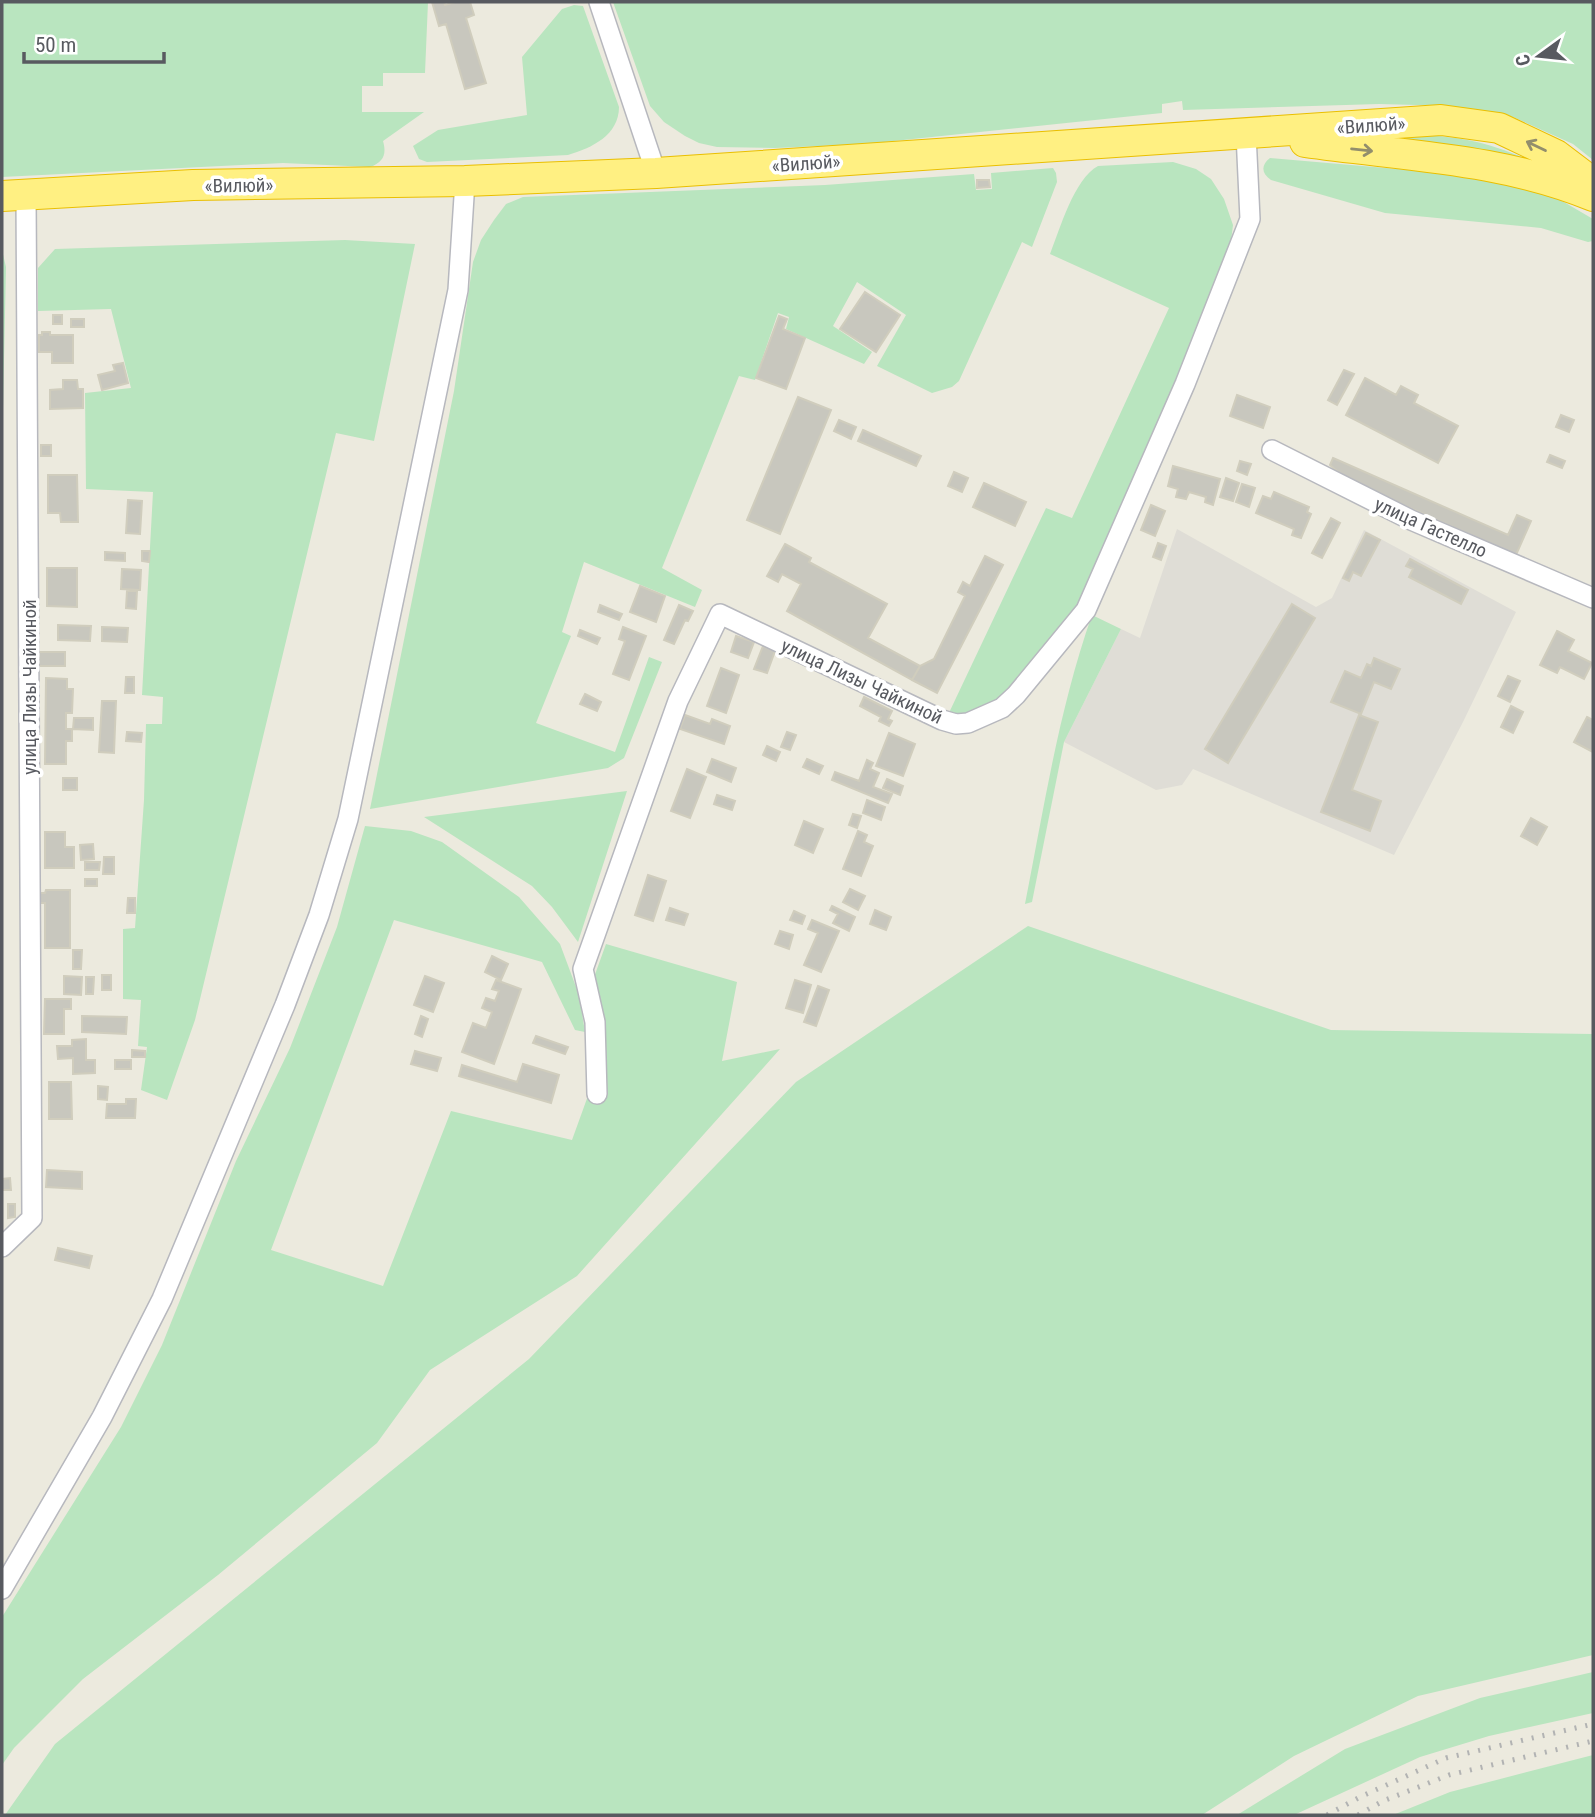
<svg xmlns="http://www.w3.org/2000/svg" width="1595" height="1817" font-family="'Roboto Condensed',sans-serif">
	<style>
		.industrial { fill: #dfddd6 }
		.green { fill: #b9e5bf }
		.building { fill: #c8c7be; stroke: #d0cdbd; stroke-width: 2 }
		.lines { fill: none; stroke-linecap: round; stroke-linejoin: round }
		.minor-casing { stroke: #b7b8be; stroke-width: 22 }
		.highway-casing { stroke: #eabf00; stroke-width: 32 }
		.minor { stroke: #fff; stroke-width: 19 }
		.highway { stroke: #fff082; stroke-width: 30 }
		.rail { stroke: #b2b3b3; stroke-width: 5; stroke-dasharray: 2 9; stroke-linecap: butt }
		.oneway { stroke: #928e6c }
		.labels { text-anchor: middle; stroke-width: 7; stroke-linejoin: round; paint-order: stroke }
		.street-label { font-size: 19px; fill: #585a60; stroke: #fff }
	</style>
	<rect width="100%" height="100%" fill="#eceade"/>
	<!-- industrial -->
	<path class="industrial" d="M1177 529 1316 607 1332 598 1364 530 1516 612 1463 722 1394 855 1193 769 1182 785 1156 790 1064 742 1121 629 1140 638Z"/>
	<!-- green -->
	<path class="green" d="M2 2H428L425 73H383V86H362V112H424L383 141C387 155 383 162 370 167L283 163 2 177Z
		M613 2H1593V160L1573 144 1513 117 1453 106 1379 104 1183 110 1182 101 1162 104V113L865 144 775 148 717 147 699 143 685 136 664 122 650 106Z
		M574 5 583 6 619 107C619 135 592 148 568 155L427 162 419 159 413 146 438 130 527 115 522 57 562 9Z
		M1410 135C1460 135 1496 144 1542 166L1376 139Z
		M1270 158 1467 175 1557 198 1593 219V241L1588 242 1541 228 1385 213 1271 180C1261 173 1261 165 1270 158Z
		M1173 162 1196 169 1211 179 1224 199 1233 225 1229 257 1178 385 1075 613 993 707 974 715 947 717 1046 508 1072 518 1169 308 1050 254C1060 229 1074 179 1098 166Z
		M1053 168 1056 173 1057 182 1032 247 1022 242 959 381 952 387 932 393 877 366 906 315 857 282 833 326 872 352 864 364 786 329 789 317 778 313 755 380 739 376 662 568 702 590 695 607 584 562 562 632 571 636 536 723 615 752 649 657 662 662 624 758 608 768 370 809 454 391 473 262 481 240 494 220 506 204 523 197 825 185 974 174 976 190 992 189 991 173Z
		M345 240 415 244 374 441 336 433 195 1020 167 1100 141 1090 147 1047 138 1046 141 1000 123 999V929L135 928 144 800 146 724H162L163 697 142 695 153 492 86 489 85 393 131 388 111 309 38 311V268L55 249Z
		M2 250 6 267 3 408H2Z
		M1092 615 1121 629 1064 742 1032 902 1025 904C1044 807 1059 709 1092 615Z
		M627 791 578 942 552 907 532 886 424 817Z
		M365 826 411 831 442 842 519 897 560 944 579 995 585 1032 575 1030 542 962 394 920 271 1250 383 1286 451 1111 572 1140 589 1093 601 1097 606 1071 603 1018 593 980 606 944 737 982 722 1061 780 1049 577 1276 430 1370 377 1443 218 1575 83 1679 14 1748 2 1765V1617L121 1427 162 1345 236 1161 290 1048 337 927Z
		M1028 926 1331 1030 1593 1034V1655L1418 1696 1294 1756 1202 1815H5L55 1744 529 1359 796 1082Z
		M1593 1672V1713L1489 1736 1420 1757 1294 1815H1237L1345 1749 1480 1698Z
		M1593 1755V1815H1393L1450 1792Z"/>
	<!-- building -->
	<path class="building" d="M432 2H444L445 5 455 2H470L474 15 466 18 486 83 465 89 446 24 439 26Z
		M977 180H989L990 187 977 188Z
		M865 292 900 315 876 352 840 329Z
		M53 315H62V324H53Z
		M779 316 787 319 783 329 805 338 786 389 756 378Z
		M71 319H84V327H71Z
		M42 332H50V335H73V363H52V352H39V335H42Z
		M123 363 128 383 102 390 98 375 115 371 113 365Z
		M1344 370 1354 374 1337 405 1328 400Z
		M1365 378 1396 395 1401 386 1418 395 1414 403 1458 426 1438 463 1346 415Z
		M63 380H77L78 389H83V408L50 409V390L63 389Z
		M1237 395 1270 407 1263 428 1230 416Z
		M798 397 831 410 780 534 747 520Z
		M1561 415 1574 420 1569 432 1556 427Z
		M839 420 856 427 851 439 834 431Z
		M863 430 921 456 916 466 858 441Z
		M41 445H51V456H41Z
		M1550 455 1565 461 1562 468 1547 462Z
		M1333 458 1508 535 1517 515 1531 521 1516 555 1347 480 1330 465Z
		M1240 461 1251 464 1247 475 1237 471Z
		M1173 466 1220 479 1213 505 1205 502 1206 497 1189 492 1186 499 1176 497 1178 489 1168 486Z
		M954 472 968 478 962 492 948 486Z
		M48 475H77L78 522H61L60 513H48Z
		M1226 478 1239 483 1233 501 1220 497Z
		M984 483 1026 502 1015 526 973 507Z
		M1242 484 1255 488 1249 507 1236 502Z
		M1274 492 1309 507 1307 512 1311 514 1301 538 1292 535 1294 529 1256 513 1263 496 1271 499Z
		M128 500 142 501 140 534 126 533Z
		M1151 505 1165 511 1155 536 1141 530Z
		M1331 518 1340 523 1322 558 1312 553Z
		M1366 533 1380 540 1361 576 1353 572 1349 581 1343 578Z
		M1158 543 1166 546 1161 560 1153 557Z
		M785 544 811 558 809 562 887 604 868 638 920 666 912 680 787 611 801 584 782 574 778 582 767 576Z
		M142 551H150L149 562 142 561Z
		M105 552 125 553V561L105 560Z
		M985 556 1003 565 937 693 912 680 920 666 934 659 965 596 958 592 963 582 970 586Z
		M1410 559 1468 590 1461 604 1409 577 1413 569 1406 566Z
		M47 568H77V607L47 606Z
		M122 569 141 570 140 590 121 589Z
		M640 586 665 596 656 622 630 612Z
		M127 591H137L136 609 126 608Z
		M1292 604 1315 618 1228 763 1205 749Z
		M600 605 622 614 619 620 598 612Z
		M679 605 693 611 688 621 685 620 674 644 664 640Z
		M58 625 91 626 90 641 58 640Z
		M102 627 128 628 127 642 102 641Z
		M623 627 646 636 629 680 613 674 625 641 619 639Z
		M580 630 600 638 597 644 578 636Z
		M1557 631 1574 640 1568 651 1592 663 1584 679 1560 667 1557 673 1540 665Z
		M736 636 754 642 748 658 731 652Z
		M763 646 775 651 767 673 754 669Z
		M39 652H65V666H39Z
		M1374 658 1400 669 1391 689 1374 682 1361 714 1331 702 1345 671 1361 678 1367 664 1371 666Z
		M721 668 739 675 726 713 707 706Z
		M1508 676 1520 681 1510 702 1498 696Z
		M126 677H134V693H125Z
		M46 678 67 679V689H73L72 713H66V729H72V741H66V764H45Z
		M585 694 601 702 597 711 580 704Z
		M864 697 892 711 888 719 892 721 889 726 879 721 881 717 860 706Z
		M102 701H116L114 753 99 752Z
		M1511 706 1523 712 1513 733 1501 727Z
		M685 715 710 724 712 719 730 726 724 744 680 729Z
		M1359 715 1378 722 1352 790 1381 801 1370 831 1321 812Z
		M1587 717 1593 720V752L1574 742Z
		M74 718H93V730L73 729Z
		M127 732 142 733 141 742 126 741Z
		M787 732 796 735 790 750 781 747Z
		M889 733 915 744 903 776 876 766Z
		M767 746 780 752 776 761 763 755Z
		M712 759 736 768 731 782 707 772Z
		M807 759 823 766 819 774 803 767Z
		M867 760 873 763 870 769 879 773 873 787 892 794 888 803 832 780 835 772 859 781Z
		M687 769 706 777 690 818 671 811Z
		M63 778H77V790H63Z
		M887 779 903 786 900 795 883 788Z
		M717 795 735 801 732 810 714 804Z
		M867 800 885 807 881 820 863 813Z
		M853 814 861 816 857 828 849 825Z
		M1531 818 1547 827 1537 845 1521 836Z
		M804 821 823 829 813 853 795 845Z
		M858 831 867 835 864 842 873 846 861 876 843 869Z
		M45 832H65V847H74V868H45Z
		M93 844 94 859 81 860 80 845Z
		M104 857H114V874H103Z
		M85 862H100L99 870H85Z
		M648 875 666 881 653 921 635 915Z
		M85 879H97V886H85Z
		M850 889 865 896 858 910 843 902Z
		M46 890H70V948H45V903H31V893H45Z
		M128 898H135V913H127Z
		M832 906 855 917 849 931 833 923 838 914 830 910Z
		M670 908 688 914 684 925 666 920Z
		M875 910 891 917 886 930 870 924Z
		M794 911 805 916 802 924 790 920Z
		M812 920 839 931 821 972 804 965 818 933 808 929Z
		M780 931 793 935 789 949 775 944Z
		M73 950H82L81 969H73Z
		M492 956 508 964 501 980 485 972Z
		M102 975H111V990H102Z
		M64 976 82 977 81 995 64 994Z
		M425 976 444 983 433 1012 414 1005Z
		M86 977H94L93 994H86Z
		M496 980 521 989 494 1064 462 1052 473 1023 486 1028 492 1012 482 1008 486 998 495 1001 499 991 492 989Z
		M795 980 811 985 803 1013 786 1008Z
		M818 986 829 990 816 1026 804 1022Z
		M45 999H71V1009H64V1034H44Z
		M82 1016 127 1017 126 1034 82 1032Z
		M421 1016 428 1019 422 1037 415 1034Z
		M536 1036 568 1047 565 1054 533 1043Z
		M86 1039V1060H95V1073L73 1074V1058L58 1059 57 1046H72V1040Z
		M132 1050 145 1051V1057H132Z
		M415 1051 441 1058 437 1071 411 1064Z
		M115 1060H131V1069H115Z
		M523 1064 559 1075 551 1103 459 1076 462 1065 517 1082Z
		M49 1082H71L72 1119H49Z
		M98 1086 108 1087 107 1100 98 1099Z
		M126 1099H136L135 1118H106L107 1104H126Z
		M47 1170 82 1172V1189L46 1187Z
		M10 1178 11 1190H2V1179Z
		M8 1204H15V1217L8 1218Z
		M58 1248 92 1256 89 1268 55 1260Z"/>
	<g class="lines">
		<!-- minor casing -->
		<g class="minor-casing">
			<path id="minor" d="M599 2 656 173
				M1272 450 1411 520 1593 598
				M597 1094 595 1022 583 969 678 701 720 614 942 720 956 724 968 723 1002 708 1016 695 1086 610 1185 384 1250 219 1246 134
				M2 1247 32 1218 26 195
				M2 1589 102 1417 162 1299 285 1005 319 915 348 819 458 290 465 181"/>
		</g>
		<!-- highway casing -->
		<g class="highway-casing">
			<path id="highway" d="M1305 142C1403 156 1501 158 1593 196
				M2 196 193 185 465 181 656 173 1441 120 1499 128 1556 155 1593 183"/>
		</g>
		<!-- minor -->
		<use href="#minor" class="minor"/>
		<!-- highway -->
		<use href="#highway" class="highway"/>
		<!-- rail -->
		<path class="rail" d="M1327 1815 1360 1797 1446 1758 1593 1724
			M1358 1815 1383 1801 1449 1775 1593 1741"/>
	</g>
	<!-- one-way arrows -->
	<defs><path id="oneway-shaft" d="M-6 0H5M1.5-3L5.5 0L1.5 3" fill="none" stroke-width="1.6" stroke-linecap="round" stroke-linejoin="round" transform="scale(1.75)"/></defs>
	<g class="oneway">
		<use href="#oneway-shaft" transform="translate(1536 146) rotate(-154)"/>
		<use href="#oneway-shaft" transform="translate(1362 150) rotate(6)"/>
	</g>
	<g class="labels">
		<!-- street labels -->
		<g class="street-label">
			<text transform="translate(1371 125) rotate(-4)" y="7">«Вилюй»</text>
			<text transform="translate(806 163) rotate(-4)" y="7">«Вилюй»</text>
			<text transform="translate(239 185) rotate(-1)" y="7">«Вилюй»</text>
			<text transform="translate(1431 527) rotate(24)" y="7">улица Гастелло</text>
			<text transform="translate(862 681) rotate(25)" y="7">улица Лизы Чайкиной</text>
			<text transform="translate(29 687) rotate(-90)" y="7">улица Лизы Чайкиной</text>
		</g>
	</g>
	<!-- border -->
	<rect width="1595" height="1817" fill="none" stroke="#585a60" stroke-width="7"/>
	<!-- north arrow -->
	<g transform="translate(1539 56) rotate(255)" stroke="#ffffff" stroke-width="5" paint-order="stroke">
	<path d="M0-5L12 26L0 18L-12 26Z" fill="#585a60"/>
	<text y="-10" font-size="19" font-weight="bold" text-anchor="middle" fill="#585a60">С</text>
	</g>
	<!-- scale -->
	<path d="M24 52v10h140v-10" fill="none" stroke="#585a60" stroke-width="3.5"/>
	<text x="35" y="52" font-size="21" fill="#585a60" stroke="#ffffff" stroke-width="5" paint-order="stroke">50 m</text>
</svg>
